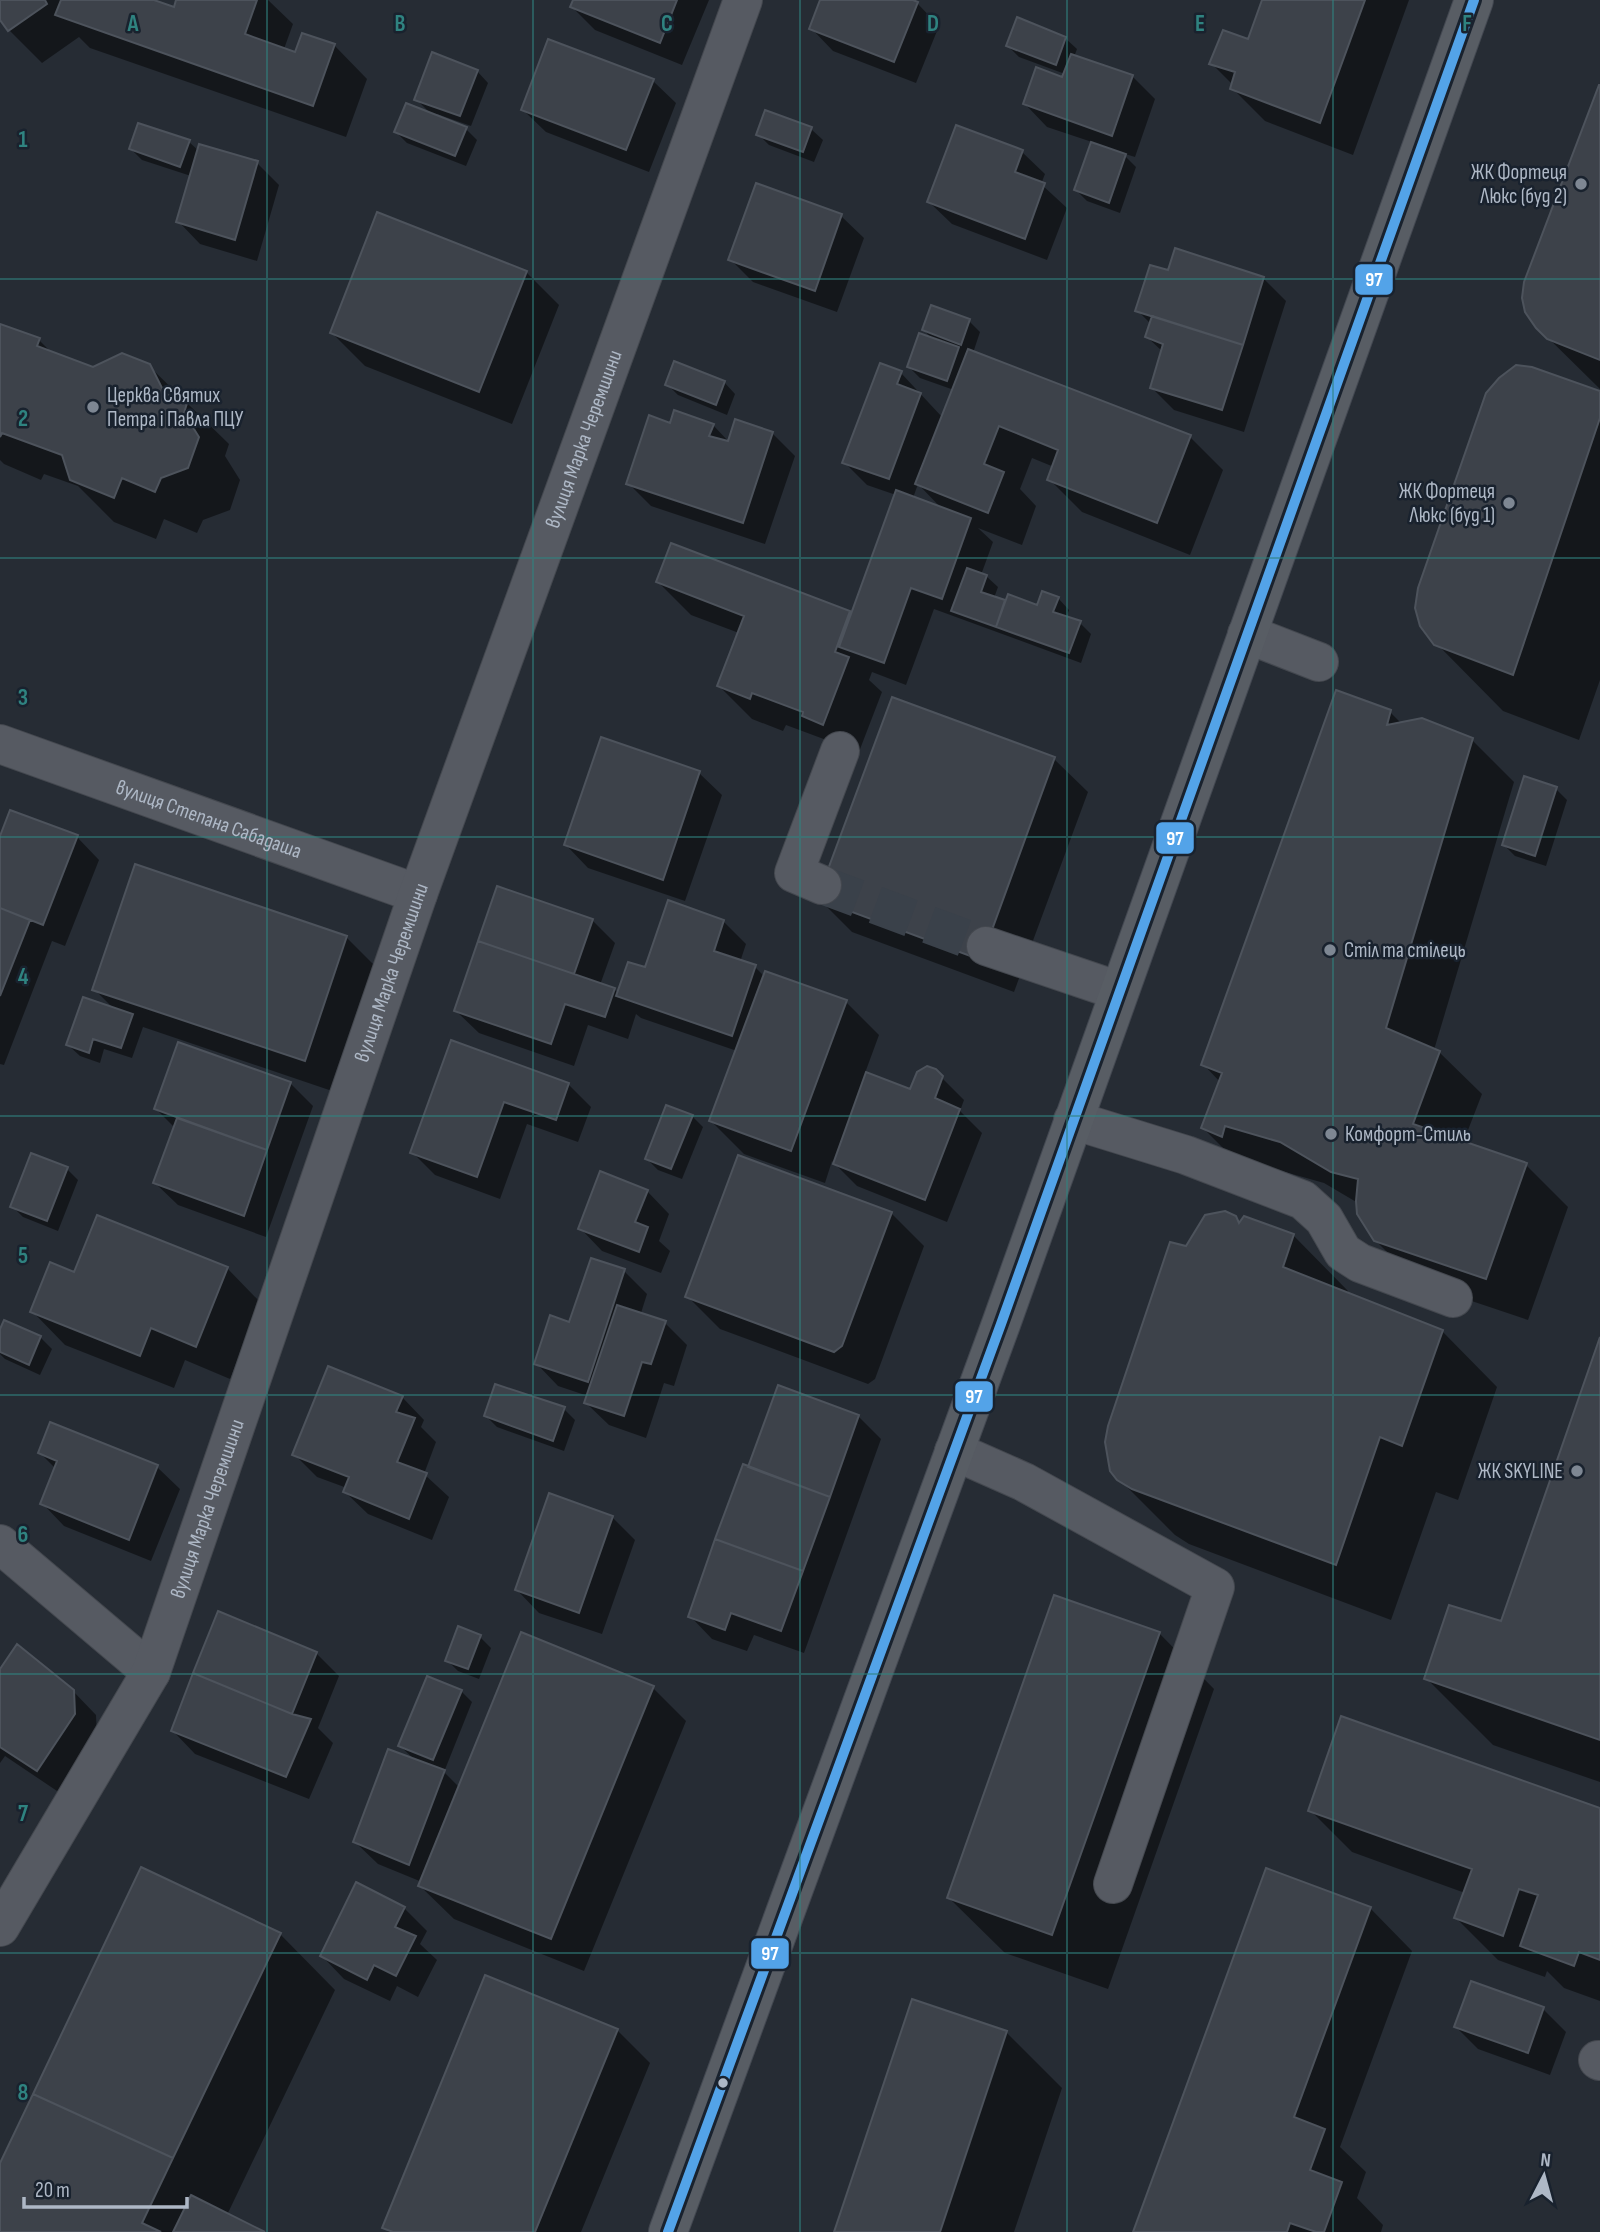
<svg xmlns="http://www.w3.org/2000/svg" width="1600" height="2232" font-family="'Sofia Sans Condensed',sans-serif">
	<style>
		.shadow { fill: #0007; fill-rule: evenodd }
		.building { fill: #3d424a; stroke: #4d535c; stroke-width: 2 }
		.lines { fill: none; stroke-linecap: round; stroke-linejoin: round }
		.minor-tunnel { stroke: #3a414a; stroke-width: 38; stroke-dasharray: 38 19; stroke-linecap: butt }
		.minor-casing { stroke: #44484f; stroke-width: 40 }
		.major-casing { stroke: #434851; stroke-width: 40 }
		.minor { stroke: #565a62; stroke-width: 38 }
		.major { stroke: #585d64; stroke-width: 38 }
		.bus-1-casing { stroke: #19222e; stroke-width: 16 }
		.bus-1 { stroke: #53a3e8; stroke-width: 10 }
		.grid { fill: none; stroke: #2f8380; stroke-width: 2; stroke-opacity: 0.55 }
		.poi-dot { fill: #7e8793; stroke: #19222e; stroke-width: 2.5 }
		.bus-dot { fill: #aeb8c6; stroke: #19222e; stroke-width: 2.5 }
		.labels { text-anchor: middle; stroke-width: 5; stroke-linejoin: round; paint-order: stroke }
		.poi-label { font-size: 21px; fill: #aeb8c6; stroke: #19222e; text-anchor: end }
		.street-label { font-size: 21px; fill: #aeb8c6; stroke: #19222e }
		.grid-label { font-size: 23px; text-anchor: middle; font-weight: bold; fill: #2f8380; stroke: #19222e; stroke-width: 5; stroke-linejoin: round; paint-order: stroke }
		.line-badge { stroke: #19222e; stroke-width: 2.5 }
		.badge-label { font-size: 19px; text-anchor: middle; font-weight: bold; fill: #fff }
	</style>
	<rect width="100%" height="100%" fill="#262c34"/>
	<!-- shadow -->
	<path class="shadow" d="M0 0H148L175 9 178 0H268L293 24 284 49 296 54 334 45 367 79 346 137 90 48 79 37 42 63 9 30 0 17Z
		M575 0H709L682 65 595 30 572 7Z
		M822 0H908L917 3 939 26 916 83 833 51 811 28Z
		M1261 0H1409L1353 155 1265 121 1232 88 1233 85 1211 63 1249 42 1263 2Z
		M1065 38 1077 49 1074 57 1132 76 1155 99 1135 157 1122 153 1136 167 1120 213 1087 201 1076 190 1092 142 1047 127 1025 104 1063 79 1065 74 1019 57 1008 46Z
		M477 71 488 83 471 126 437 114 436 117 466 129 477 140 466 166 407 143 396 132 432 115 416 99Z
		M653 81 676 103 649 172 546 132 523 110Z
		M1600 88V389L1537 327Z
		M766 112 811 129 823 140 814 162 769 145 758 134Z
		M957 127 1022 152 1045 174 1041 184 1067 208 1047 260 952 224 929 202Z
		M189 142 199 151 257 163 279 185 257 261 200 244 178 221 191 176 142 160 131 149Z
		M841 216 864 238 837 312 753 282 730 259Z
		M526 272 559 305 512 424 365 366 332 333Z
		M1169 272 1263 278 1286 301 1244 432 1174 410 1152 388 1163 352 1147 337 1151 324 1137 310Z
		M969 321 980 332 973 353 1190 437 1223 470 1190 555 1082 512 1049 479 1054 467 1032 458 1020 489 1036 506 1022 545 978 528 993 542 981 575 986 576 998 587 994 598 1006 603 1038 607 1058 598 1069 610 1066 618 1080 623 1091 634 1081 663 934 609 906 685 872 672 869 680 882 692 857 757 829 741 786 725 783 731 752 719 719 686 739 633 691 615 658 582 849 613 852 616 896 495 867 485 844 462 901 373 943 418 954 390 920 378 909 367 933 340 924 330ZM918 484 943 510 913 498Z
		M0 326 39 340 52 353 93 368 149 366 229 444 225 456 240 480 230 510 203 520 197 533 164 519 156 539 114 522 78 486 44 474 41 480 4 464 0 460Z
		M724 382 735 394 727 415 678 395 667 384Z
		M1600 392V680L1579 740 1503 711 1436 643Z
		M671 425H713L729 442 772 433 795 456 765 544 651 506 628 483Z
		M893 699 1054 759 1088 792 1014 992 852 932 819 899Z
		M1390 712 1402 724 1472 740 1514 782 1434 1050 1439 1052 1482 1094 1463 1143 1526 1165 1568 1207 1528 1320 1418 1283 1375 1240 1358 1203 1324 1183 1267 1167 1245 1170 1203 1128 1220 1082 1203 1064Z
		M699 773 722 795 685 901 588 868 566 845Z
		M1556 789 1567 800 1546 866 1515 856 1504 845Z
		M77 837 99 860 65 946 52 941 4 1065 0 1064V840Z
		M136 867 347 938 380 971 338 1093 143 1027 132 1058 104 1049 100 1063 80 1056 68 1045 115 1010 94 989Z
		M592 920 615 943 600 985 614 989 619 994 646 969 723 921 746 944 740 962 755 967 764 976 846 1002 879 1035 865 1073 911 1091 935 1071 964 1100 960 1111 982 1133 947 1222 857 1186 832 1161 825 1183 744 1154 711 1121 737 1051 641 1018 636 1014 628 1039 588 1025 574 1066 479 1033 456 1011Z
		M452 1042 568 1084 591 1107 578 1142 527 1124 500 1199 435 1175 412 1152Z
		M290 1083 313 1106 266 1237 178 1205 155 1183 175 1128 156 1109Z
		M692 1116 703 1127 682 1179 658 1170 647 1159Z
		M67 1169 78 1180 58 1231 23 1217 12 1206Z
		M647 1191 669 1214 659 1241 670 1251 661 1273 602 1251 580 1228Z
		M891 1213 924 1246 875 1379 868 1384 720 1329 687 1296Z
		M1235 1217 1241 1223 1293 1235 1348 1291 1347 1294 1442 1331 1497 1387 1458 1500 1436 1492 1391 1620 1189 1544 1175 1535 1119 1479 1187 1248Z
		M227 1268 260 1302 230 1379 185 1360 174 1388 65 1345 32 1311 75 1274Z
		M624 1271 647 1294 641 1313 665 1323 687 1345 674 1386 664 1383 646 1438 609 1425 586 1403 588 1396 558 1386 536 1363 570 1324Z
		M5 1322 40 1337 52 1349 40 1375 5 1359 0 1354V1334Z
		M1600 1342V1782L1493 1745 1426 1678 1502 1623Z
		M402 1397 424 1420 421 1427 436 1442 424 1474 449 1497 432 1540 368 1514 345 1492 347 1488 317 1477 294 1454Z
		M564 1409 575 1420 564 1451 497 1427 486 1416Z
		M858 1416 881 1439 804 1653 754 1635 747 1651 712 1639 690 1616 749 1469Z
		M40 1453 157 1467 180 1489 151 1561 64 1526 42 1503 56 1469Z
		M612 1517 635 1540 602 1634 539 1613 517 1590Z
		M1159 1633 1214 1689 1108 1989 1005 1953 949 1898Z
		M480 1637 491 1648 479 1679 458 1671 447 1660Z
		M316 1653 339 1676 318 1728 333 1743 309 1799 195 1754 173 1731Z
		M0 1672 73 1691 96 1715 97 1737 60 1793 5 1756 0 1763Z
		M653 1688 686 1721 584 1971 454 1919 420 1886 422 1882 378 1864 355 1842 416 1761 400 1746 461 1691 472 1702 444 1772 460 1788Z
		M1310 1810H1600V2001L1564 1988 1547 1971 1545 1977 1498 1960 1456 1918 1465 1893 1352 1852Z
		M404 1908 427 1931 420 1944 437 1960 418 1997 397 1986 390 2001 344 1979 322 1956Z
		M1370 1908 1412 1951 1340 2147 1366 2172 1357 2198 1383 2225 1381 2232H1135Z
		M280 1934 335 1990 227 2215 261 2232H0V2167Z
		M913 2002 1007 2033 1062 2088 1014 2232H835Z
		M1543 2009 1566 2032 1550 2075 1478 2049 1456 2027Z
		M617 2030 650 2063 581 2232H389L385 2227Z"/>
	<!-- building -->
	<path class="building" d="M0 0H45L47 4 8 31 0 20Z
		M61 0H154L174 7 176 0H257L245 34 295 52 302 33 335 44 313 106 55 15Z
		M573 0H677L660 43 570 7Z
		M820 0H913L918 2 894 62 809 29Z
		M1262 0H1365L1320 123 1230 89 1235 72 1209 64 1223 30 1248 39Z
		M1017 17 1066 37 1056 65 1006 46Z
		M548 39 654 79 626 150 521 110Z
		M432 52 478 70 460 116 414 100Z
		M1071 54 1133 75 1112 136 1023 104 1036 67 1062 77Z
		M1599 85H1600V360L1547 339 1536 328 1525 312 1522 298 1524 282Z
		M406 103 467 127 455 156 394 132Z
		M765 110 812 127 803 152 756 135Z
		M138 123 190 140 180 167 129 149Z
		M956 125 1023 150 1015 172 1045 183 1025 239 927 202Z
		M1091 142 1126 154 1109 203 1074 190Z
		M199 144 258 161 235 240 176 222Z
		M756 183 842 214 815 291 728 260Z
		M377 212 527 271 479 392 330 333Z
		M1175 248 1264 277 1243 345 1135 311 1150 265 1168 270Z
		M931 305 970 319 961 345 922 330Z
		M1152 316 1243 345 1222 410 1150 388 1163 344 1145 337Z
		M0 324 40 338 37 346 93 367 122 353 150 364 163 390 188 400 184 413 199 437 188 468 161 478 155 492 122 478 114 498 70 480 62 455 2 433 0 437Z
		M919 333 959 347 947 381 907 367Z
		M968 349 1191 435 1157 523 1047 480 1058 450 999 426 984 464 1004 472 988 513 915 484Z
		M674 361 725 381 716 405 665 385Z
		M880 363 902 371 897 384 921 393 889 479 842 463Z
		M1516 365 1532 367 1600 391V418L1513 675 1434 645 1420 626 1415 608 1418 588 1486 393 1499 378Z
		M674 410 714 424 709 436 728 441 735 419 773 432 743 523 626 484 649 415 670 423Z
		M896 490 971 518 942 599 911 588 884 663 839 647Z
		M671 543 850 611 835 652 849 657 823 725 802 716 803 712 752 693 750 699 717 686 744 616 656 582Z
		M967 568 987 575 981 592 1005 600 996 627 951 611Z
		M1042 591 1059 597 1053 612 1081 621 1069 653 996 627 1008 594 1037 605Z
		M1336 690 1391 710 1387 725 1422 718 1473 738 1386 1028 1440 1051 1413 1124 1527 1163 1486 1279 1374 1241 1357 1214 1356 1201 1358 1179 1331 1172 1280 1142 1225 1126 1222 1137 1201 1128 1222 1073 1201 1065Z
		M892 697 1055 757 981 960 817 899Z
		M601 737 700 771 663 880 564 845Z
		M1524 776 1557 787 1535 856 1502 845Z
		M10 810 78 835 43 925 0 908V836Z
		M135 864 347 936 305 1061 92 990Z
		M497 886 593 919 574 974 478 941Z
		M668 900 724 920 714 951 756 965 732 1036 616 996 628 962 645 967Z
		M0 908 30 920 0 996Z
		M478 941 615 988 605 1017 565 1004 551 1044 454 1011Z
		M765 971 847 1000 791 1151 709 1121Z
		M83 997 133 1014 121 1048 93 1039 89 1053 66 1045Z
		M451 1040 569 1083 556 1120 504 1102 477 1177 410 1153Z
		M178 1042 291 1082 267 1150 154 1109Z
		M927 1066 936 1069 943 1076 935 1098 960 1109 925 1200 833 1164 866 1072 910 1089 917 1072Z
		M666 1105 693 1115 671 1169 645 1159Z
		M177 1118 267 1150 244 1216 153 1183Z
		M31 1153 68 1167 47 1221 10 1207Z
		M738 1155 892 1212 842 1346 834 1352 685 1297Z
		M600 1171 648 1190 635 1222 648 1227 639 1252 578 1229Z
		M1225 1211 1236 1216 1239 1223 1244 1216 1294 1234 1283 1267 1443 1330 1402 1446 1380 1437 1336 1565 1132 1489 1117 1480 1110 1471 1105 1442 1108 1426 1170 1242 1186 1246 1205 1215Z
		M97 1215 228 1267 196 1347 151 1328 140 1356 30 1312 50 1262 74 1272Z
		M591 1258 625 1269 588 1382 534 1364 550 1315 569 1322Z
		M617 1305 666 1321 651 1364 642 1362 624 1416 584 1403Z
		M4 1320 41 1336 29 1365 0 1352V1329Z
		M1600 1337V1740L1424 1679 1449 1605 1501 1621Z
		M328 1366 403 1396 396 1412 415 1418 397 1462 427 1473 409 1519 343 1492 349 1477 292 1455Z
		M495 1384 565 1407 553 1441 484 1416Z
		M778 1385 859 1415 830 1497 748 1467Z
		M50 1422 158 1465 129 1540 40 1504 57 1461 38 1453Z
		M743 1464 830 1497 803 1571 715 1539Z
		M549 1493 613 1516 579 1613 515 1590Z
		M715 1539 803 1571 781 1631 731 1613 725 1630 688 1617Z
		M1054 1595 1160 1632 1052 1935 947 1898Z
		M218 1611 317 1652 292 1714 193 1673Z
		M458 1626 481 1635 468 1669 445 1661Z
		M521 1632 654 1686 551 1939 418 1886Z
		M17 1644 74 1690 75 1714 37 1771 0 1747V1669Z
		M193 1673 292 1714 311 1719 286 1777 171 1731Z
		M427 1676 462 1690 433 1760 398 1746Z
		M1341 1716 1600 1808V1960L1579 1952 1574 1966 1520 1946 1538 1895 1519 1889 1503 1936 1454 1918 1472 1869 1308 1811Z
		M388 1749 445 1770 409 1865 353 1842Z
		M141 1867 281 1933 173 2158 33 2094Z
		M1266 1868 1371 1907 1294 2117 1325 2129 1310 2170 1342 2182 1324 2232H1316L1290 2223 1287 2232H1133Z
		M356 1882 405 1907 395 1927 416 1936 396 1976 374 1965 367 1980 320 1956Z
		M485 1975 618 2029 535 2232H393L382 2228Z
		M1471 1981 1544 2007 1528 2053 1454 2027Z
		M912 1999 1007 2031 940 2232H834Z
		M33 2094 173 2158 142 2223 161 2232H0V2163Z
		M191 2195 265 2232H173Z"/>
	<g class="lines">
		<!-- minor-tunnel -->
		<path class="minor-tunnel" d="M822 885 986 946"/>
		<!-- minor casing -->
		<g class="minor-casing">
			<g id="minor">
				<path d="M1247 634 1319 662"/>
				<path id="s1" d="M0 744 418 894"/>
				<path d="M822 885 794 873 840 751"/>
				<path d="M986 946 1119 991"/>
				<path d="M1073 1120 1186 1155 1303 1200 1324 1219 1343 1252 1360 1263 1453 1298"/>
				<path d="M954 1451 1024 1482 1215 1587 1113 1884"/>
				<path d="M0 1544 151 1672"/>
				<path id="s2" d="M0 1927 151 1672 418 894 743 0"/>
				<path d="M1598 2060 1600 2061"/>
			</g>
		</g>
		<!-- major casing -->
		<g class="major-casing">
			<path id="major" d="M668 2232 1001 1324 1474 0"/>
		</g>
		<!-- minor -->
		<use href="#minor" class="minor"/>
		<!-- major -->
		<use href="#major" class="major"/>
		<!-- bus-1 casing -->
		<g class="bus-1-casing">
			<path id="bus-1" d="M668 2232 1001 1324 1474 0"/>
		</g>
		<!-- bus-1 -->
		<use href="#bus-1" class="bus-1"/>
	</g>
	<!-- grid -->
	<path class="grid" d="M267 0V2232M533 0V2232M800 0V2232M1067 0V2232M1333 0V2232M0 279H1600M0 558H1600M0 837H1600M0 1116H1600M0 1395H1600M0 1674H1600M0 1953H1600"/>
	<!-- markers -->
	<g class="poi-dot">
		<circle cx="1581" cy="184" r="7"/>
		<circle cx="93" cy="407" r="7"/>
		<circle cx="1509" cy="503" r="7"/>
		<circle cx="1330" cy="950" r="7"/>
		<circle cx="1331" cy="1134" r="7"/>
		<circle cx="1577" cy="1471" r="7"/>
	</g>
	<circle class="bus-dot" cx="723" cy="2083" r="6"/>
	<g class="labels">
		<!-- poi labels -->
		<g class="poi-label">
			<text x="1567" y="179">ЖК Фортеця<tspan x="1567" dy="24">Люкс (буд 2)</tspan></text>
			<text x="107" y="402" text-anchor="start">Церква Святих<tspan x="107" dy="24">Петра і Павла ПЦУ</tspan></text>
			<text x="1495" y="498">ЖК Фортеця<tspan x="1495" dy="24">Люкс (буд 1)</tspan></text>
			<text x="1344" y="957" text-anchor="start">Стіл та стілець</text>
			<text x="1345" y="1141" text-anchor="start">Комфорт-Стиль</text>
			<text x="1563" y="1478">ЖК SKYLINE</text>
		</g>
		<!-- street labels -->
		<g class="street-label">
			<text dy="7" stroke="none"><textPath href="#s2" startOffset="1603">вулиця Марка Черемшини</textPath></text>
			<text dy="7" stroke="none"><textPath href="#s1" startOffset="222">вулиця Степана Сабадаша</textPath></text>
			<text dy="7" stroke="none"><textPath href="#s2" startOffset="1036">вулиця Марка Черемшини</textPath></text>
			<text dy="7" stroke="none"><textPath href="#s2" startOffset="469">вулиця Марка Черемшини</textPath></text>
		</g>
	</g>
	<g class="grid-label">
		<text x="133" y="31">A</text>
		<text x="400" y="31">B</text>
		<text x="667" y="31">C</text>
		<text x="933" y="31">D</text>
		<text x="1200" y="31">E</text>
		<text x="1467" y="31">F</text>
		<text x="23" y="147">1</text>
		<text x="23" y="426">2</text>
		<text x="23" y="705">3</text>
		<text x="23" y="984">4</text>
		<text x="23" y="1263">5</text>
		<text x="23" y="1542">6</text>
		<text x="23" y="1821">7</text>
		<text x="23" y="2100">8</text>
	</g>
	<g class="line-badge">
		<rect x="1354" y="263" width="40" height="33" rx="7" fill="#53a3e8"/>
		<rect x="1155" y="821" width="40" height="34" rx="7" fill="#53a3e8"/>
		<rect x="954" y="1380" width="40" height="33" rx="7" fill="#53a3e8"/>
		<rect x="750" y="1937" width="40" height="33" rx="7" fill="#53a3e8"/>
	</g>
	<g class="badge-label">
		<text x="1374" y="286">97</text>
		<text x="1175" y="845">97</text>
		<text x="974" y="1403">97</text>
		<text x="770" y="1960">97</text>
	</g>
	<!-- north arrow -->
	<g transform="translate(1544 2176) rotate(6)" stroke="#19222e" stroke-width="5" paint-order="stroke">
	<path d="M0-5L12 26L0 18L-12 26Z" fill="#aeb8c6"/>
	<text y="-10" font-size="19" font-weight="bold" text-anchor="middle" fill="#aeb8c6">N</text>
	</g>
	<!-- scale -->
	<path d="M24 2197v10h163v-10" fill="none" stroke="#aeb8c6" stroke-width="3.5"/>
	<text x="35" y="2197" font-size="21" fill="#aeb8c6" stroke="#19222e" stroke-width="5" paint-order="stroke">20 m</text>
</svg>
